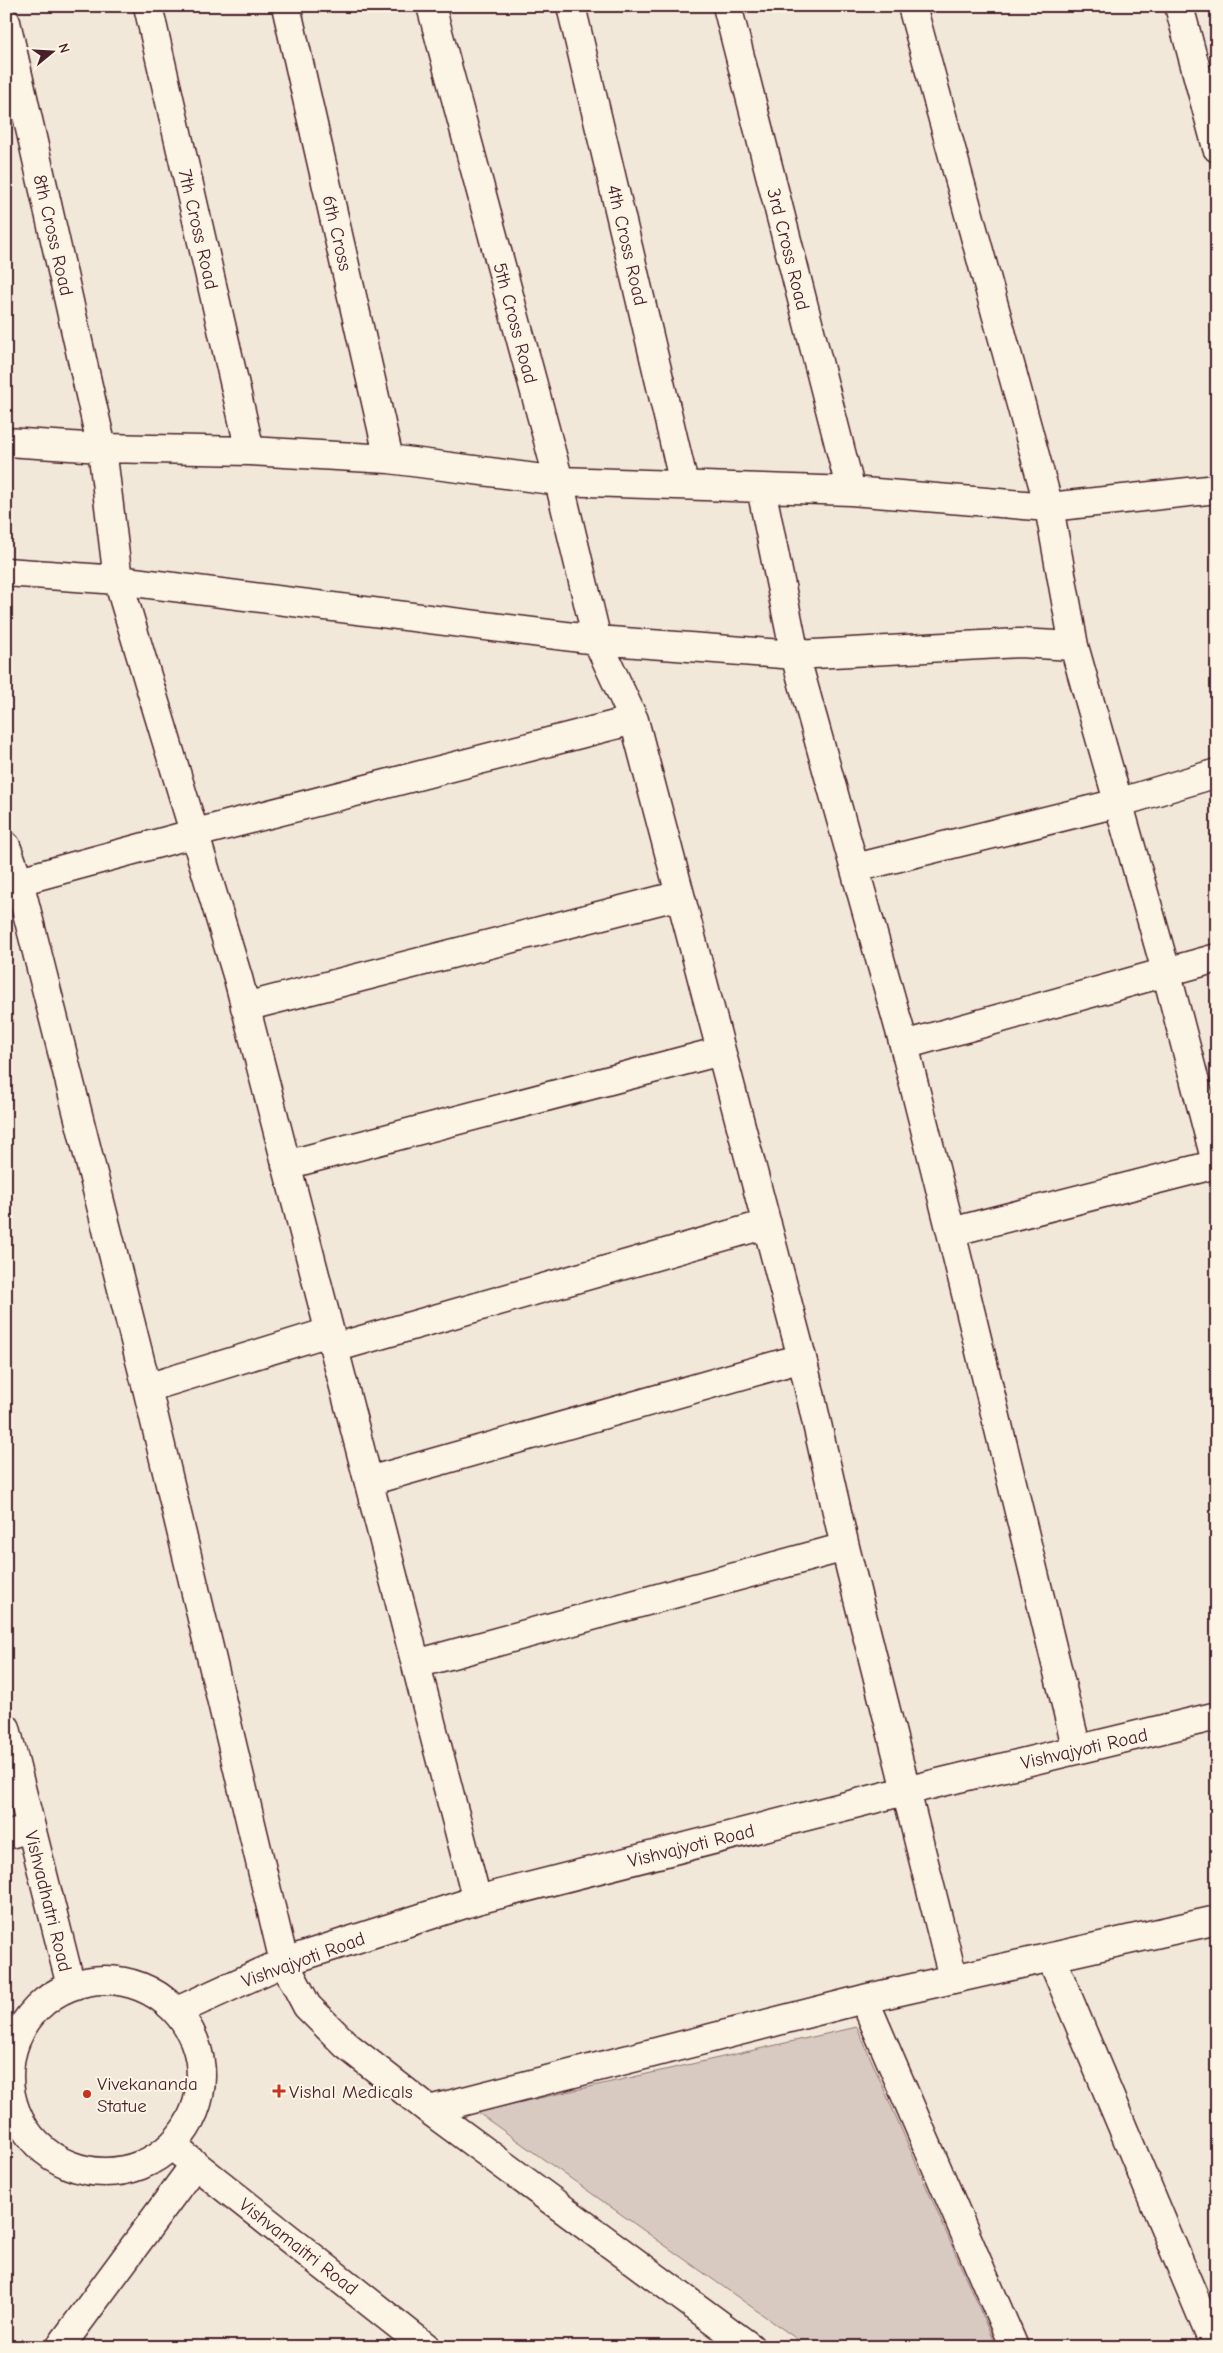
<svg xmlns="http://www.w3.org/2000/svg" width="1223" height="2353" font-family="'Comic Neue',sans-serif">
	<style>
		.green { fill: #d8cac0; stroke: #917476 }
		.lines { fill: none; stroke-linecap: round; stroke-linejoin: round }
		.street-casing { stroke: #4a1f2b; stroke-width: 31 }
		.secondary-casing { stroke: #4a1f2b; stroke-width: 31 }
		.street { stroke: #fcf5e5; stroke-width: 28 }
		.secondary { stroke: #fcf5e5; stroke-width: 28 }
		.poi-dot { fill: #c8321e; stroke: #fcf5e5; stroke-width: 2 }
		.labels { text-anchor: middle; stroke-width: 4; stroke-linejoin: round; paint-order: stroke }
		.street-label { font-size: 19px; fill: #4a1f2b; stroke: #fcf5e5 }
		.poi-label { font-size: 19px; fill: #4a1f2b; stroke: #fcf5e5; text-anchor: start }
	</style>
	<rect width="100%" height="100%" fill="#f1e8da"/>
	<filter id="ink" filterUnits="userSpaceOnUse"><feTurbulence type="fractalNoise" baseFrequency=".02" numOctaves="2"/><feDisplacementMap in="SourceGraphic" scale="10" xChannelSelector="R" yChannelSelector="G"/><feConvolveMatrix kernelMatrix="1 2 1 2 8 2 1 2 1" color-interpolation-filters="sRGB"/></filter>
	<g filter="url(#ink)">
		<!-- green -->
		<path class="green" d="M857 2027 996 2347H808L477 2112Z"/>
		<g class="lines">
			<!-- street casing -->
			<g class="street-casing">
				<path id="street" d="M148 6 250 451
					M286 6 389 459
					M431 6 559 481 597 640 634 720 802 1358 845 1547 953 1978
					M571 6 684 484
					M727 6 851 491
					M912 6 1049 507 1074 646 1166 971 1217 1166
					M1179 6 1217 148
					M6 22 102 448 118 580 238 978 477 1900
					M6 442 102 448 250 451 389 459 559 481 851 491 1049 507 1217 489
					M761 488 795 655 904 1045 951 1232 1077 1750
					M6 572 118 580 597 640 795 655 1019 643 1074 646
					M6 846 19 881 147 1388 284 1962 307 2006 346 2045 429 2110 750 2347
					M855 868 1118 803 1217 773
					M19 881 196 833 634 720
					M245 1007 680 895
					M904 1045 1217 958
					M286 1165 721 1051
					M951 1232 1217 1164
					M334 1348 767 1224
					M147 1388 329 1332
					M369 1481 802 1358
					M416 1664 845 1547
					M6 1728 71 1986
					M6 1835 31 1828
					M1051 1957 1215 2347
					M864 1999 1014 2347
					M177 2011 284 1962 477 1900 905 1791 1217 1716
					M429 2110 864 1999 1217 1920
					M60 2347 195 2164"/>
			</g>
			<!-- secondary casing -->
			<g class="secondary-casing">
				<path id="secondary" d="M9 2076a96 96 0 1 1 192 0a96 96 0 1 1-192 0Z
					M172 2146 426 2347"/>
			</g>
			<!-- street -->
			<use href="#street" class="street"/>
			<!-- secondary -->
			<use href="#secondary" class="secondary"/>
		</g>
	</g>
	<!-- markers -->
	<g class="poi-dot">
		<path d="M276.5 2083.5h5v5h5v5h-5v5h-5v-5h-5v-5h5z"/>
		<circle cx="87" cy="2094" r="5"/>
	</g>
	<g class="labels">
		<!-- street labels -->
		<g class="street-label">
			<text transform="translate(199 229) rotate(77)" y="7">7th Cross Road</text>
			<text transform="translate(338 233) rotate(77)" y="7">6th Cross</text>
			<text transform="translate(54 235) rotate(77)" y="7">8th Cross Road</text>
			<text transform="translate(628 245) rotate(77)" y="7">4th Cross Road</text>
			<text transform="translate(789 249) rotate(76)" y="7">3rd Cross Road</text>
			<text transform="translate(516 323) rotate(75)" y="7">5th Cross Road</text>
			<text transform="translate(1084 1748) rotate(-13)" y="7">Vishvajyoti Road</text>
			<text transform="translate(691 1845) rotate(-14)" y="7">Vishvajyoti Road</text>
			<text transform="translate(49 1901) rotate(76)" y="7">Vishvadhatri Road</text>
			<text transform="translate(303 1959) rotate(-20)" y="7">Vishvajyoti Road</text>
			<text transform="translate(299 2246) rotate(38)" y="7">Vishvamaitri Road</text>
		</g>
		<!-- poi labels -->
		<g class="poi-label">
			<text x="97" y="2090">Vivekananda<tspan x="97" dy="22">Statue</tspan></text>
			<text x="289" y="2098">Vishal Medicals</text>
		</g>
	</g>
	<!-- margin -->
	<rect width="1223" height="2353" fill="none" stroke="#fcf5e5" stroke-width="25"/>
	<rect x="12" y="12" width="1198" height="2328" fill="none" stroke="#4a1f2b" stroke-width="2" filter="url(#ink)"/>
	<!-- north arrow -->
	<g transform="translate(52 52) rotate(72)" stroke="#fcf5e5" stroke-width="4" paint-order="stroke">
	<path d="M0-4L9 19L0 12L-9 19Z" fill="#4a1f2b"/>
	<text y="-8" font-size="14" font-weight="bold" text-anchor="middle" fill="#4a1f2b">N</text>
	</g>
</svg>
